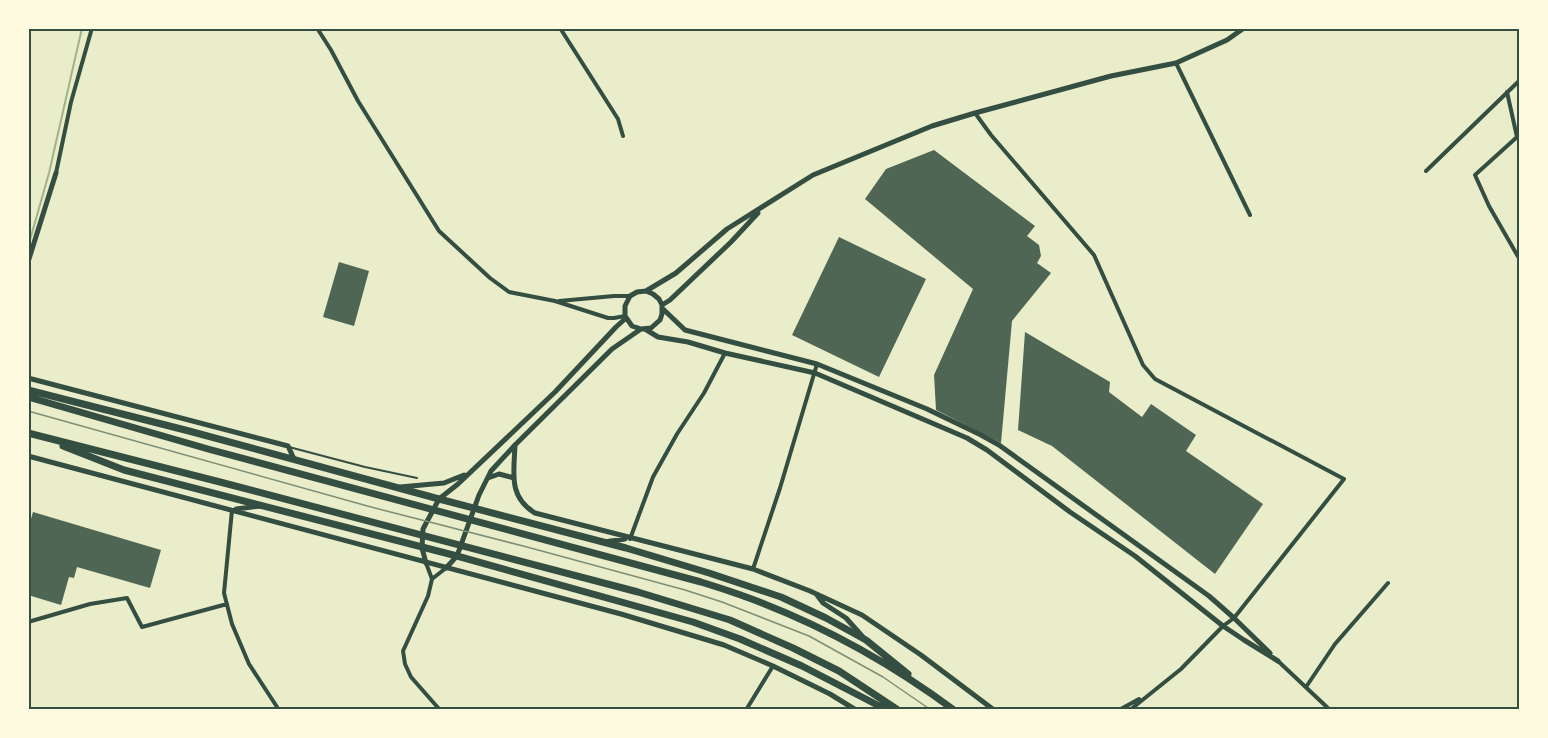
<svg xmlns="http://www.w3.org/2000/svg" width="1548" height="738" font-family="Roboto,sans-serif">
	<style>
		.lines { fill: none; stroke-linecap: round; stroke-linejoin: round }
		.stream { stroke: #a3b18a; stroke-width: 2 }
		.building { fill: #4f6655 }
		.service { stroke: #344e41; stroke-width: 2 }
		.minor { stroke: #344e41; stroke-width: 4 }
		.tertiary { stroke: #344e41; stroke-width: 5 }
		.trunk { stroke: #344e41; stroke-width: 7 }
		.tram { stroke: #7c8e77; stroke-width: 1.5 }
		.neatline { fill: none; stroke: #344e41; stroke-width: 2 }
	</style>
	<rect width="100%" height="100%" fill="#e9edc9"/>
	<g class="lines">
		<!-- stream -->
		<path class="stream" d="M28 247 49 173 82 28"/>
	</g>
	<!-- building -->
	<path class="building" d="M934 150 1035 226 1027 236 1039 245 1041 256 1037 263 1051 273 1012 321 1001 443 936 410 934 375 973 289 865 199 886 169Z
		M839 237 926 279 879 377 792 335Z
		M339 262 369 271 354 326 323 317Z
		M1025 332 1110 382 1109 392 1142 417 1151 404 1196 435 1186 451 1263 504 1215 574 1052 446 1018 430Z
		M33 512 161 550 150 588 77 567 74 578 69 577 61 605 28 595V529Z"/>
	<g class="lines">
		<!-- service -->
		<path class="service" d="M289 447 365 467 417 478"/>
		<!-- minor -->
		<path class="minor" d="M317 28 331 50 358 101 439 231 490 278 509 292 555 301 608 318H614L625 316
			M560 28 618 119 623 136
			M1176 63 1250 215
			M1507 92 1517 137 1475 175 1489 206 1520 260
			M975 113 991 135 1094 255 1143 365 1155 379 1344 479 1234 618 1223 626 1181 669 1130 710
			M1426 171 1520 80
			M56 173 71 102 92 28
			M559 301 614 296H629
			M232 510 224 593 232 624 249 664 279 710
			M630 539 653 477 677 434 704 393 725 353
			M426 563 432 579 428 596 403 651 405 664 411 677 440 710
			M753 569 780 488 817 364
			M432 579 446 568
			M28 622 90 604 127 598 142 627 227 604
			M1278 661 1330 710
			M1306 687 1335 644 1388 583
			M746 710 773 666
			M1119 710 1139 699"/>
		<!-- tertiary -->
		<path class="tertiary" d="M28 262 56 173
			M662 305 670 300 731 242 758 213
			M663 309 685 330 817 364 927 409 981 435 999 445 1209 596 1234 618 1270 653
			M641 329 632 326 625 316V306L630 296 637 292 646 291 676 273 727 229 813 175 932 126 975 113 1111 76 1176 63 1227 40 1244 28
			M645 329 658 337 688 342 725 353 815 373 967 438 987 450 1070 512 1135 556 1223 626 1244 640 1278 661
			M28 378 288 446 294 459
			M515 445C514 473 508 497 535 513L753 569 810 591 862 615 921 655 994 710
			M28 456 621 614 724 645 773 666 830 694 856 710
			M488 478 499 474 514 478
			M400 487 444 483 464 475
			M236 509 260 506
			M604 542 625 539
			M426 563 422 548 423 529 439 499 458 484 555 392 616 327 626 318
			M446 568 457 556 479 495 491 471 515 445 612 349 641 329 651 328 660 320 662 314V305L659 299 653 294 646 291
			M817 595 823 603 846 618 863 637"/>
		<!-- trunk -->
		<path class="trunk" d="M28 390 189 431 439 499 626 548 709 573 781 597 826 618 866 640 908 674
			M28 397 208 449 701 582C717 587 733 592 749 598 822 625 892 664 954 710
			M28 433 220 482 638 592 730 620 793 648 839 671 898 710
			M63 446 124 470 457 556 693 622 740 639 802 666 887 710"/>
		<!-- tram -->
		<path class="tram" d="M28 411 371 507 527 547 685 590 722 602 809 636 883 677 931 710"/>
	</g>
	<!-- border -->
	<rect width="1548" height="738" fill="none" stroke="#fefae0" stroke-width="60"/>
	<rect x="30" y="30" width="1488" height="678" class="neatline"/>
</svg>
